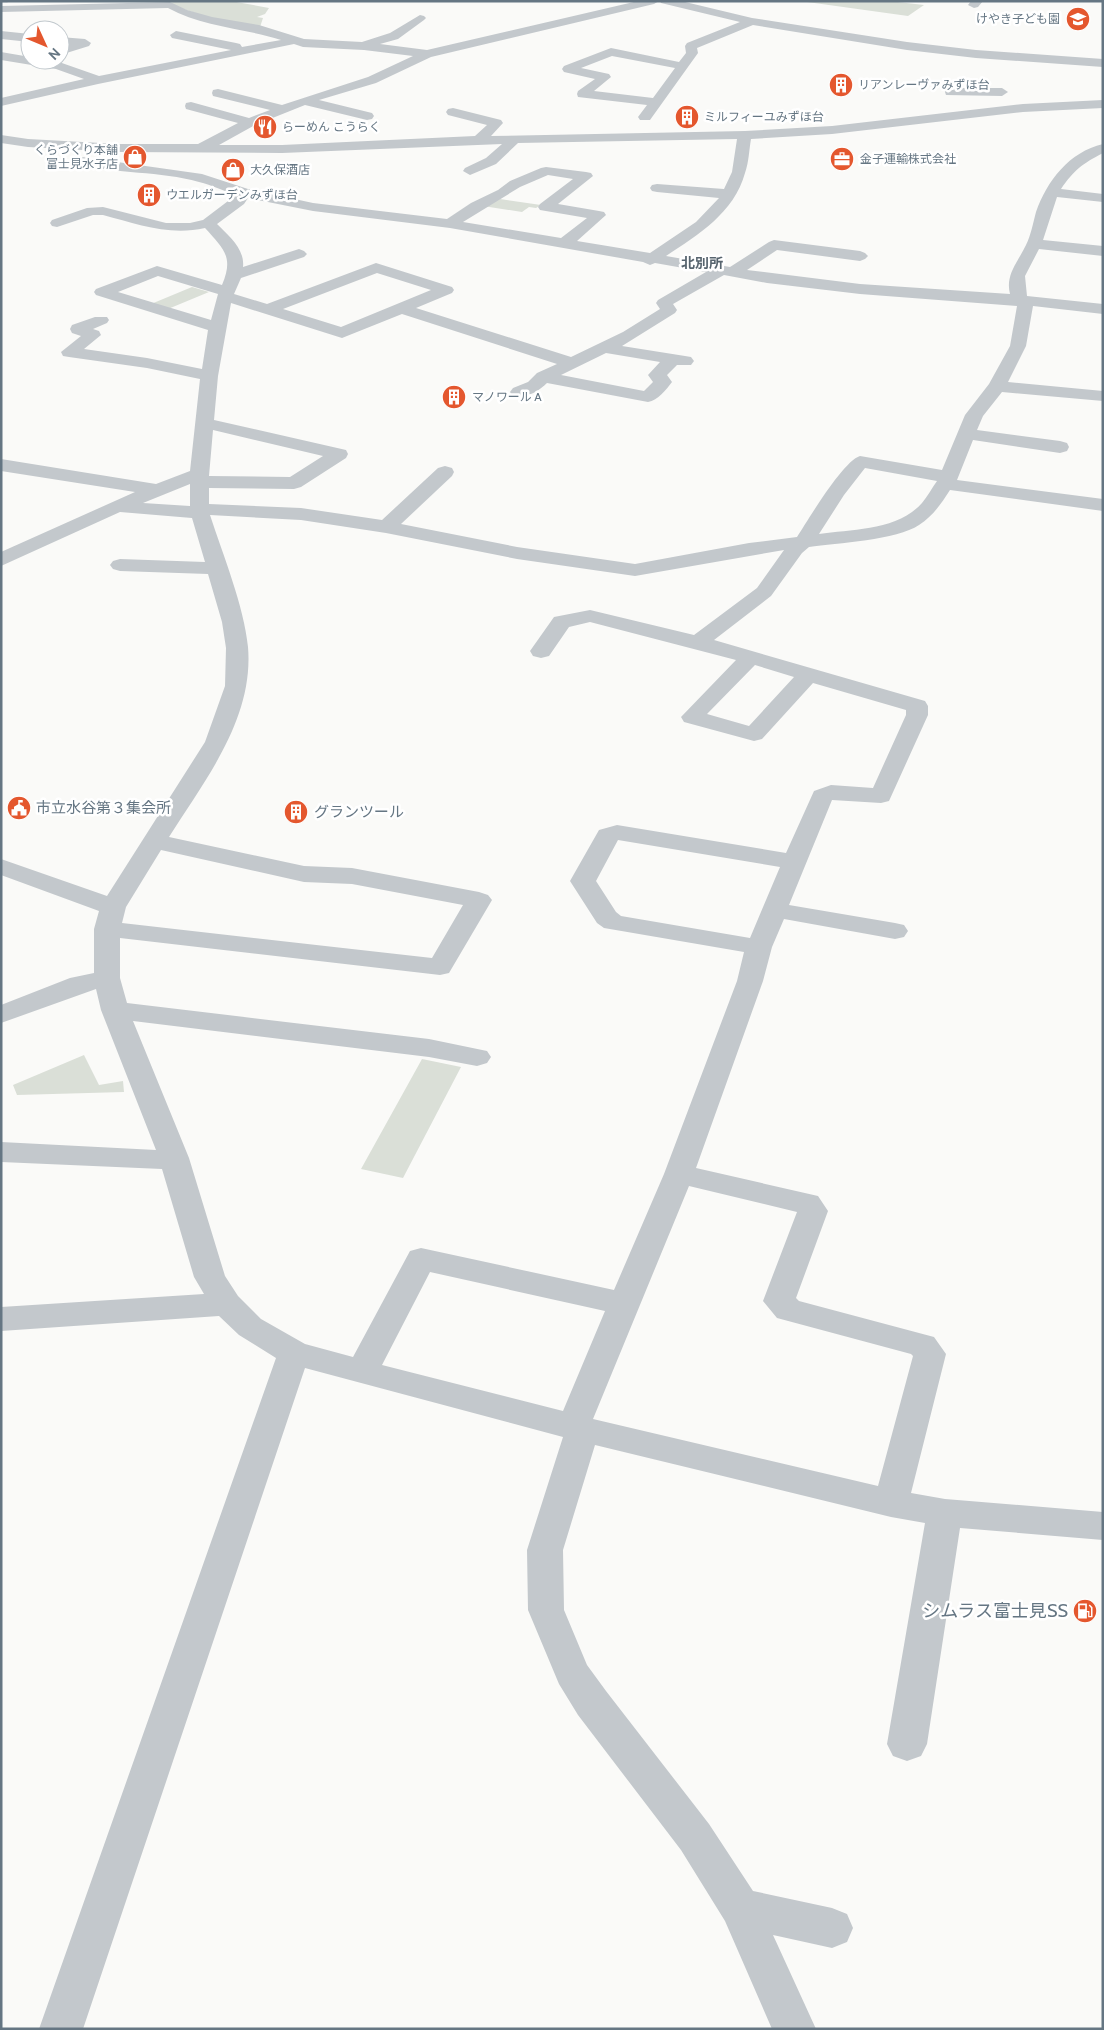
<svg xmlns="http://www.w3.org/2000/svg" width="1104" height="2030" font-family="Cabin,'Noto Sans JP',sans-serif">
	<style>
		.green { fill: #dadfd7 }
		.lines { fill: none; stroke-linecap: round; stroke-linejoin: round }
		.minor { fill: #c3c8cc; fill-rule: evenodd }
		.rail-casing { stroke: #a2aab0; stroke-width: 2.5 }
		.rail { stroke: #fff; stroke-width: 2; stroke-dasharray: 5; stroke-linecap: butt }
		.labels { text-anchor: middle; stroke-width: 5; stroke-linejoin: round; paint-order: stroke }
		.far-poi-label { font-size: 12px; fill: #657683; stroke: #fff; text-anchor: start }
		.far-neighbourhood-label { font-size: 14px; font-weight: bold; fill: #57646e; stroke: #fff }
		.poi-label { font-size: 15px; fill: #657683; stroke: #fff; text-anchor: start }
		.near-poi-label { font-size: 18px; fill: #657683; stroke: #fff; text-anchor: end }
	</style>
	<rect width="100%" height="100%" fill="#fafaf8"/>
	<!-- green -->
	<path class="green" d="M183 1H231L269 8 265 14 257 17 263 18 260 27 220 21 165 3Z
		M800 1H889L924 5 908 16Z
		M500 199 541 205 536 208 529 207 522 212 483 206Z
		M192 287 209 292 168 309 151 304Z
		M84 1055 99 1085 123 1081 124 1092 17 1095 13 1085Z
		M422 1059 461 1067 403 1178 361 1169Z"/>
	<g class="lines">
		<!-- minor -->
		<path class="minor" d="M638 1H659L654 4 431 57 376 83 319 100 372 113 374 116 372 119 367 120 305 105 255 125 219 145H282L475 136 487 125 448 115 446 112 448 109 453 108 501 120 503 123 491 136 745 131 832 126 1023 104 1103 100V108L1023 112 832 134 751 139C749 150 749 162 745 173 734 213 698 235 666 256L730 267 769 242 774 240 860 251 865 253 868 256 865 259 860 261 777 250 747 270 860 284 1010 294C1005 275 1018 262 1026 245 1031 235 1033 223 1036 212 1047 181 1069 152 1103 144V153C1082 164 1074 170 1061 189L1103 194V202L1057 197 1043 240 1103 246V256L1039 249 1025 276 1027 296 1103 304V314L1033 306 1026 346 1008 382 1103 391V401L1002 392 983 416 977 430 1060 441 1067 443 1069 447 1067 451 1060 453 973 440 957 480 1103 499V511L950 490C941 504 933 516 919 525 897 540 837 543 809 547L802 553 771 596 714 640 925 701 928 706V715L889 801 881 803 832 800 789 905 895 923 904 925 908 931 904 937 895 939 784 919 772 947 763 981 696 1168 818 1196 828 1211 796 1298 799 1301 934 1337 946 1354 911 1493 945 1499 1103 1512V1540L960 1528 927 1744 921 1756 907 1761 893 1756 887 1744 925 1523 891 1517 595 1445 563 1550 564 1610 587 1665 606 1691 709 1824 753 1891 832 1908 847 1914 853 1928 847 1942 832 1948 773 1935 816 2029H772L725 1921 681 1850 578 1715 559 1684 528 1610 527 1550 563 1437 305 1368 83 2029H39L276 1358 239 1335 219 1316 1 1331V1307L204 1294 194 1277 162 1169 1 1162V1142L156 1150 101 1010 96 989 1 1023V1005L70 978 94 973V929L99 911 1 875V859L107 896 205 742 225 686 226 648 222 622 208 574 120 571 113 569 110 565 113 561 120 559 205 562 192 518 120 512 1 566V552L135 492 1 471V459L156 484 190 471 200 379 147 368 69 357 63 356 61 352 81 336 72 333 70 329 72 325 95 317H107L109 320 107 323 93 329 99 331 101 335 84 349 147 358 202 369 208 330 96 295 94 292 96 289 157 266 222 285C234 257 224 249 205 228 169 236 137 224 103 215H93L57 227 52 226 50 223 52 220 87 208 103 207 166 223H190L203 220 236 195C224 191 212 185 199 182 160 171 117 174 77 164L75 161 82 157 202 174 248 189 313 203 447 219 471 203 498 190 510 181 541 168 546 167 586 172 591 173 593 176 558 204 599 211 604 212 606 215 577 241 650 253 696 222 719 198 657 192 652 191 650 188 652 185 657 184 724 189 732 172 737 139 518 143 496 164 470 175 463 171 465 168 486 158 502 144 282 153 119 152 28 147 1 143V135L28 139 119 144H198L238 123 186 109 185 106 186 103 191 102 249 118 270 110 213 96 212 93 213 90 218 89 282 105 368 77 413 56 364 50 303 47 294 44 98 84 1 106V98L84 79 56 69 1 60V52L30 57V60L59 62 99 76 231 50 172 38 170 35 176 31 236 43 240 44 242 47 281 40C244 28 202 27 168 8L1 12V6L170 2 187 10 212 17 259 25 304 39 362 42 390 33 420 15 424 16 426 18 424 20 398 39 380 44 427 50ZM548 175 573 179 540 204 538 207 540 210 587 218 561 238 463 222 520 187ZM248 198 313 211 450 228 643 262 650 265 655 263 706 272 658 300 656 303 660 309 623 332 571 357 416 308 452 293 454 290 452 287 376 263 267 304 234 294 241 278 304 257 307 254 304 251 299 249 243 267C245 249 229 236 217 224L244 204ZM377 273 431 290 341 327 283 309ZM724 275 767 283 860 294 1017 306 1010 346 989 384 965 415 942 470 860 456C843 461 808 520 797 537L749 543 635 564 517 547 401 524 452 476 454 472 452 468 445 466 438 468 382 520 301 508 209 504V488L294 489 301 487 346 458 348 454 346 450 214 420 218 376 231 303 342 338 402 314 557 364 537 373 528 382 513 388 510 392 513 396C525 399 538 392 547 383L648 402C658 400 666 390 672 382L667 375 677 365H691L694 361 691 357 685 356 622 346 675 313 677 310 673 304ZM158 276 218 294 211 320 118 292ZM606 353 660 362 648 375 653 382 644 391 561 375ZM213 430 323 456 290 477 209 476ZM865 468 937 481C932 488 927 497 922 503 897 531 852 529 819 534L844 495ZM190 484V506L143 503ZM210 515 301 520 386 533 517 559 635 576 784 550 757 588 694 635 590 610 554 617 530 651 533 656 541 658 549 656 569 627 590 622 736 660 681 717 684 722 754 741 762 739 813 683 906 710V715L873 788 831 785 814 791 786 853 617 825 599 830 570 881 597 923 604 928 744 952 737 981 664 1174 614 1290 421 1248 410 1251 353 1357 305 1344 261 1319 238 1296 225 1276 189 1158 133 1021 429 1057 477 1066 487 1063 491 1057 487 1051 429 1039 127 1003 120 978V938L440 975 449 973 492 900 488 895 479 892 352 868 304 866 169 837C205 780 254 719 248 647 244 606 223 555 210 515ZM755 665 794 677 749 726 707 714ZM618 840 780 867 750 938 621 916 616 912 596 881ZM161 850 304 882 352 884 463 905 432 958 122 923 126 907ZM689 1186 797 1212 763 1301 777 1318 911 1354 913 1356 878 1486 593 1419ZM430 1272 605 1311 563 1411 382 1365Z
			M660 1H681L752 18 907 42 976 50 1103 59V67L976 58 907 50 753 25 697 48 698 53 650 120H640L638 117 647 105 578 97 577 94 578 91 595 79 564 72 562 69 564 66 611 48 679 62 686 53 685 46 687 43 740 22 661 3ZM612 56 675 68 653 98 594 91 611 77 609 74 581 68Z
			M971 1H983L978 7 974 8 968 5Z
			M1 31 30 34V42L1 39Z
			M60 37 85 39 91 43 89 46 60 55V47L66 45H60Z
			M951 88H1002L1008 92 1002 96 946 95 945 92 946 89Z"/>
		<!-- rail casing -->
		<g class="rail-casing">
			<path id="rail" d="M1 1H7"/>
		</g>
		<!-- rail -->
		<use href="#rail" class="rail"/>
	</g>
	<!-- icons -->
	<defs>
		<g id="school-disc" transform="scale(1.25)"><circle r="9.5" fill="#e4572e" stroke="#fff"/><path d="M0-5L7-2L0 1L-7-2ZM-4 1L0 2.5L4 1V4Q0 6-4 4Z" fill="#fff"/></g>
		<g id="building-disc" transform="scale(1.25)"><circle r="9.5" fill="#e4572e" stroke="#fff"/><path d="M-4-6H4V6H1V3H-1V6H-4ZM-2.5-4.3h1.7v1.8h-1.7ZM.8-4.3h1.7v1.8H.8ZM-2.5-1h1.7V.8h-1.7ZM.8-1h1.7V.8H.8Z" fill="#fff"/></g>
		<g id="restaurant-disc" transform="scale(1.25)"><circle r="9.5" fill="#e4572e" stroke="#fff"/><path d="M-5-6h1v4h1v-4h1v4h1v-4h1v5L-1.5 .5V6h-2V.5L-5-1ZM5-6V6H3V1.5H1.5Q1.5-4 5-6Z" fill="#fff"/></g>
		<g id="shop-disc" transform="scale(1.25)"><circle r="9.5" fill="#e4572e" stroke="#fff"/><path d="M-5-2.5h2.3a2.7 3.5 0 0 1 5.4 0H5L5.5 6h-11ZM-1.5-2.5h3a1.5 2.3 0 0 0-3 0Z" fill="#fff"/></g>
		<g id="office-disc" transform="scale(1.25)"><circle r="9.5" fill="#e4572e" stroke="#fff"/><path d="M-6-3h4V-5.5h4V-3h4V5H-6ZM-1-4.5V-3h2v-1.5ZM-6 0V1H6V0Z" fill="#fff"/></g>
		<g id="civic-disc" transform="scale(1.25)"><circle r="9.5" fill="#e4572e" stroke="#fff"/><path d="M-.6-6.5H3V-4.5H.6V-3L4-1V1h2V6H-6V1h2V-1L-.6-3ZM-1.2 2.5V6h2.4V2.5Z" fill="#fff"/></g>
		<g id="fuel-disc" transform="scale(1.25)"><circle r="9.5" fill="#e4572e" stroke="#fff"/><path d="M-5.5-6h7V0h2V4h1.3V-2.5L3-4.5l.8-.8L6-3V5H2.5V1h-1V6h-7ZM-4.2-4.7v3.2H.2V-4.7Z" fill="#fff"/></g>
	</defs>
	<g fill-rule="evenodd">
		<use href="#school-disc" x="1078" y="19"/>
		<use href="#building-disc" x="841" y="85"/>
		<use href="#building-disc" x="687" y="117"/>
		<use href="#restaurant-disc" x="265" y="127"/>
		<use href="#shop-disc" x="135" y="157"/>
		<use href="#office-disc" x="842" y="159"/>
		<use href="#shop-disc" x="233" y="170"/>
		<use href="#building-disc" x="149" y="195"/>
		<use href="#building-disc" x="454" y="397"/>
		<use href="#civic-disc" x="19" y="808"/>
		<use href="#building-disc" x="296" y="812"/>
		<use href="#fuel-disc" x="1085" y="1611"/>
	</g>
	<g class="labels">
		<!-- far-poi labels -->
		<g class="far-poi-label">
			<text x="1060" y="23" text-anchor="end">けやき子ども園</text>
			<text x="858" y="89">リアンレーヴァみずほ台</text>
			<text x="704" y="121">ミルフィーユみずほ台</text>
			<text x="282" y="131">らーめん こうらく</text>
			<text x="118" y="154" text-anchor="end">くらづくり本舗<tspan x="118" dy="14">富士見水子店</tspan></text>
			<text x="860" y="163">金子運輸株式会社</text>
			<text x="250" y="174">大久保酒店</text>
			<text x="166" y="199">ウエルガーデンみずほ台</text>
			<text x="472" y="401">マノワール A</text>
		</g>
		<!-- far-neighbourhood labels -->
		<g class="far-neighbourhood-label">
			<text x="702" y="268">北別所</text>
		</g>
		<!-- poi labels -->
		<g class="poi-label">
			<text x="36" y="813">市立水谷第３集会所</text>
			<text x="314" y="817">グランツール</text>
		</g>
		<!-- near-poi labels -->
		<g class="near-poi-label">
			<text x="1068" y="1617">シムラス富士見SS</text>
		</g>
	</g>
	<!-- border -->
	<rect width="1104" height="2030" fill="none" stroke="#657683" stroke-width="5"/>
	<!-- north arrow -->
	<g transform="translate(45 45) rotate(134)"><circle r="24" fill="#ffffff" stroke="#c1c8cd"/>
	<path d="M0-4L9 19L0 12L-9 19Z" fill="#e4572e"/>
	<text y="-8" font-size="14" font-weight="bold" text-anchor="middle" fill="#657683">N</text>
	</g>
</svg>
